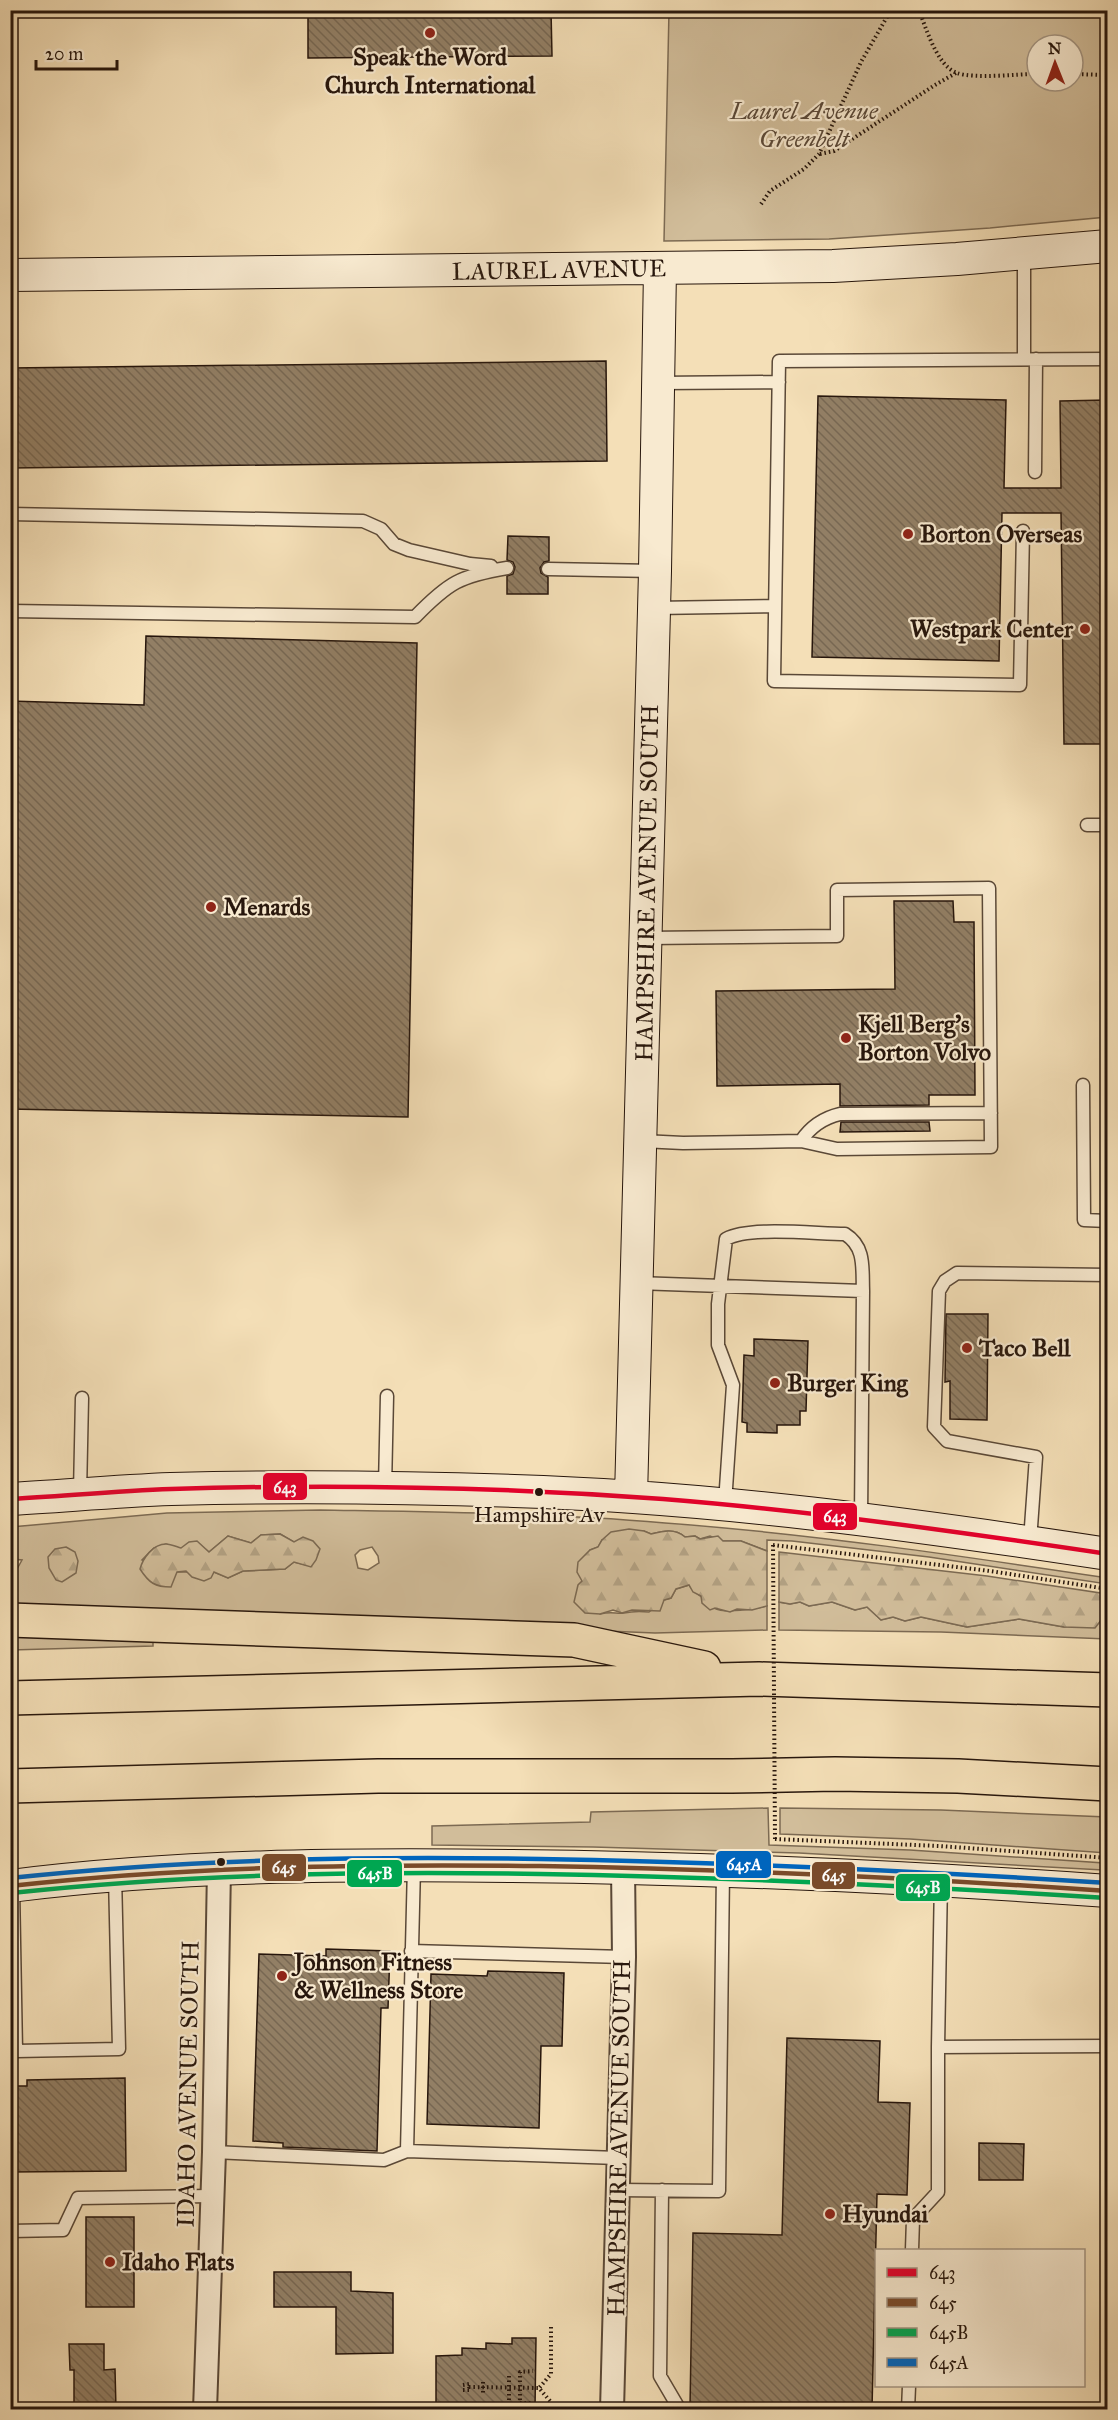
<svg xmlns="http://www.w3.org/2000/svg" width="1118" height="2420" font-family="'IM FELL Great Primer',serif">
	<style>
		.green { fill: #d1bd9a; stroke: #7c6a53; stroke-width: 1.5; fill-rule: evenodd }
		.forest { fill: url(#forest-firs); stroke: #7c6a53; stroke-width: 1.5 }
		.building { fill: url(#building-back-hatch); stroke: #27160c; stroke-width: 1.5 }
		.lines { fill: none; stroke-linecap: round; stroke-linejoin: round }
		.lane-casing { stroke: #5a4837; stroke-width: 15 }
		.street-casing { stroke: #5a4837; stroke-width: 26 }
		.secondary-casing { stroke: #27160c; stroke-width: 34 }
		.highway-casing { stroke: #27160c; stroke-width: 36 }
		.path { stroke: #27160c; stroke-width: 4; stroke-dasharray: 1.5 3; stroke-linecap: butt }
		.lane { stroke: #f8ead0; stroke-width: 12 }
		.street { stroke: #f8ead0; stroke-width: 22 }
		.secondary { stroke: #f8ead0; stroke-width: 32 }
		.highway { stroke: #f4dfb7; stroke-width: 33 }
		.path-bridge { stroke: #27160c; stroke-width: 4; stroke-dasharray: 1.5 3; stroke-linecap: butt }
		.bus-1-casing { stroke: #f8ead0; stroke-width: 9 }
		.bus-2-casing { stroke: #f8ead0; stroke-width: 9 }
		.bus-3-casing { stroke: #f8ead0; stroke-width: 9 }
		.bus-4-casing { stroke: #f8ead0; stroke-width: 9 }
		.bus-1 { stroke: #e4002b; stroke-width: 4.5 }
		.bus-2 { stroke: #7a4b2a; stroke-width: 4.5 }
		.bus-3 { stroke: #00a651; stroke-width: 4.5 }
		.bus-4 { stroke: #0065bd; stroke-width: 4.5 }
		.poi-dot { fill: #8f2418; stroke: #f8ead0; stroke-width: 2 }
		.bus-dot { fill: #27160c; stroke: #f8ead0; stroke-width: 2 }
		.labels { text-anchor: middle; stroke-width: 4.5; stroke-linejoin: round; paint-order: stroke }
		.bus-label { font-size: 22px; fill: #27160c; stroke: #f8ead0 }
		.poi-label { font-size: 24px; font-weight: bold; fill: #27160c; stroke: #f8ead0; text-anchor: start }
		.park-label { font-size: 24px; font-style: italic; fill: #5a4837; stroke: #f8ead0 }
		.street-label { font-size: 24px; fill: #27160c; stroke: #f8ead0 }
		.line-badge { stroke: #f8ead0; stroke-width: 2 }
		.badge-label { font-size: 16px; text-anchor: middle; font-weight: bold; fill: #fff }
	</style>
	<defs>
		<pattern id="forest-firs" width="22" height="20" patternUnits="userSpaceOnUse" patternTransform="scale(1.5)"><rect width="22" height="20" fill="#d1bd9a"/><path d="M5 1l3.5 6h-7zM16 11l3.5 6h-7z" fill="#b3a284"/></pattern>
		<pattern id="building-back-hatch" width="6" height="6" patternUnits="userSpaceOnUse" patternTransform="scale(1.5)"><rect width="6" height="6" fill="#927f65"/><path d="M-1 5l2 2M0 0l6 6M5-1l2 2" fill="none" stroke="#776752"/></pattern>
	</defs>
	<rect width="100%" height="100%" fill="#f4dfb7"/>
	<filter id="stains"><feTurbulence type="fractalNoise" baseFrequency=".00333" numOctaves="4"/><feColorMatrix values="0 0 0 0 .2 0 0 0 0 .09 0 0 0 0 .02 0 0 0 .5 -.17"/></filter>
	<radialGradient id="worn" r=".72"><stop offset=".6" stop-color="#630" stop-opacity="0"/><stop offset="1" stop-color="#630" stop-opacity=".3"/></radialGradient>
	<!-- green -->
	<path class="green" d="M669 11H1107V217L990 228 829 239 664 241ZM1037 45H1073V81H1037Z
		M320 1510C435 1512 550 1513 665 1523 814 1534 961 1556 1108 1578L1107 1584 929 1557 792 1541 767 1540V1551L741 1541H722L710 1536 700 1539 695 1536 685 1537C675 1528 663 1531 651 1534L644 1531 602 1540 598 1547 590 1550 582 1581 600 1614C612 1611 616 1614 624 1613 633 1611 640 1611 649 1612L664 1600 671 1598 676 1589 689 1585C693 1592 697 1593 703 1598 707 1601 710 1606 714 1608 725 1614 755 1609 767 1606V1630L655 1633 11 1607V1580L22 1560 11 1559V1527L167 1513ZM280 1534 294 1542 311 1566 294 1562 285 1569 243 1571 228 1578 214 1572H177L142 1560 154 1548 166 1544 181 1549 197 1542 209 1552 228 1536 251 1543 261 1535ZM372 1547 378 1556 379 1563 368 1570 358 1568 355 1555 360 1550Z
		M779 1602 790 1604 800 1602 809 1606 832 1602 855 1610 867 1607 881 1620 893 1617 905 1621 921 1617 967 1627 1019 1619 1064 1627 1107 1618V1639L941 1632 779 1630Z
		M10 1630 153 1635V1646L11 1650Z
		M768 1808 769 1845 910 1850 1104 1863 1103 1870 799 1853 593 1847 432 1845V1826L590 1822 591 1812Z
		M780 1808 941 1810 1107 1817V1853L910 1839 780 1834Z"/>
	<!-- forest -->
	<path class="forest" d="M629 1529 644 1531 651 1534C663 1531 675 1528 685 1537L695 1536 700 1539 718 1536 723 1541H741L767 1551V1606L752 1610 737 1609 730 1612 715 1608 710 1610 702 1603 701 1596 693 1592 689 1585 676 1589 671 1598 664 1600 660 1611 632 1610 622 1613 613 1610 600 1614 585 1613 574 1602 578 1585 582 1581 577 1572 578 1562 590 1550 598 1547 602 1540 611 1532Z
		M280 1534 294 1542 303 1537 313 1541 320 1549 316 1560 311 1567 294 1562 285 1569 243 1571 228 1578 214 1572 211 1578 204 1581 192 1577 186 1571 177 1572 171 1587C155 1587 149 1583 140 1569 143 1558 153 1544 166 1544 171 1544 177 1547 181 1548L189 1542 197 1541 209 1552 228 1536 251 1543 261 1535Z
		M66 1547 75 1552 78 1561 76 1573 62 1582 56 1580 49 1568 48 1557 55 1549Z
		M779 1552 987 1576 1107 1594V1618L1102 1619 1095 1628 1064 1627 1019 1619 967 1627 921 1617 905 1621 893 1617 881 1620 867 1607 855 1610 832 1602 809 1606 800 1602 790 1604 779 1602Z"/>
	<!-- building -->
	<path class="building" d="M308 10H551L552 56 308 58Z
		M606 361 607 461 10 468V368Z
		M818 396 1006 400 1004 488H1061L1060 401 1107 400V744H1064L1061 513H1002L999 661 812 657Z
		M508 536 549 537V561L544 562 540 568 541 573 548 577V594H507V576L513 574 515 567 513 562 507 560Z
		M146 636 417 643 408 1117 10 1109V701L144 705Z
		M894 901H953L954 922H974L975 1095H929V1105L840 1106V1084L717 1086 716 991 895 989Z
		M841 1122H929L930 1131 840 1132Z
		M946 1314H988L987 1420 950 1419V1381L945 1382Z
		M754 1339 808 1341 806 1411H800V1425H777V1433L747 1432V1423L742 1422 744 1355 754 1356Z
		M326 1949 390 1951 388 2008H381L377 2151 283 2147V2143L253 2141 259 1954 326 1956Z
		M488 1971 564 1973 562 2046H541L539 2128 427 2124 431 1974 487 1976Z
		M787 2038 880 2041 878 2102 910 2103 907 2195 877 2194 872 2409 690 2407 693 2233 782 2235Z
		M125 2078 126 2171 10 2172V2086H27V2080Z
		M979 2143 1024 2144 1023 2180H979Z
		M86 2217H134V2307H86Z
		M274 2272H351V2291L393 2293V2353L336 2354V2307H274Z
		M512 2338H536L535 2409H436V2356L462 2355V2348L486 2349V2343L512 2344Z
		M69 2344H104V2370L115 2369 116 2409H74V2370H70Z"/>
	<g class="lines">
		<!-- lane casing -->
		<g class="lane-casing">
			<path id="lane" d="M1024 254V359
				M659 383 779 382
				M1035 472 1036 359
				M10 514 363 521 381 529 394 544 409 550 470 564 491 566
				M1023 531 1020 685 774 681 779 361 1108 359
				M548 569 654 571
				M655 608 775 606
				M10 611 415 617C449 582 460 576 507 568
				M1087 825H1108
				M1083 1085 1084 1220 1108 1221
				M642 1141 683 1143 801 1141 837 1149 991 1147 989 888 837 890V936L646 938
				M801 1141C811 1126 823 1118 840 1114L991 1113
				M637 1283 863 1291 861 1518
				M385 1487 387 1396
				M80 1493 82 1398
				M725 1503 733 1385 718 1345V1304L726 1239C749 1226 816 1234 845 1234 866 1247 862 1269 863 1291
				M1030 1541 1036 1457 947 1441 934 1427 939 1291 945 1281 957 1273 1108 1275
				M941 1880 938 2047 1108 2046
				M13 1887 16 2051 119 2049 115 1875
				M411 1951 624 1957
				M407 2151 414 1866
				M214 2152 384 2160 407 2151 618 2158
				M617 2190 719 2191 723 1871
				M662 2190 660 2376 677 2405V2410
				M10 2231 63 2230 78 2198 211 2196
				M912 2250 913 2219 938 2192V2047
				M908 2410 909 2386"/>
		</g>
		<!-- street casing -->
		<g class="street-casing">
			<path id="street" d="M205 2410 214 2152 219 1868
				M612 2410 624 1957 623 1867"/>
		</g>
		<!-- secondary casing -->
		<g class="secondary-casing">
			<path id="secondary" d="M10 275 833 266 957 259 1108 246
				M631 1497 655 571 660 269
				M10 1499C64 1496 117 1491 171 1489 285 1486 400 1487 514 1491 713 1497 911 1524 1108 1554
				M10 1886C177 1865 344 1864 512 1866 711 1868 909 1877 1108 1891"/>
		</g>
		<!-- highway casing -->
		<g class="highway-casing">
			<path id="highway" d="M10 1620 574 1640 704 1668
				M10 1698 759 1679 1108 1690
				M10 1786 378 1776H732L835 1774 958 1776 1108 1784"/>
		</g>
		<!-- path -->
		<path class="path" d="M919 10C926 28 937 66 957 73 974 79 1017 74 1037 74
			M1073 74 1108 75
			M820 154 834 151 935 85 956 73
			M761 204 770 191 804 169 819 154 861 62 891 10
			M773 1545 990 1571 1108 1589
			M775 1839 939 1846 1108 1858
			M483 2382V2393
			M463 2385 469 2384V2387L539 2388
			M463 2390H469V2387
			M509 2400V2376
			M532 2406V2403H520V2372L533 2371
			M550 2410V2401L539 2388 551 2374V2327"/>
		<!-- lane -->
		<use href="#lane" class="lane"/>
		<!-- street -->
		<use href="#street" class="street"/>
		<!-- secondary -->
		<use href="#secondary" class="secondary"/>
		<!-- highway -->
		<use href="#highway" class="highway"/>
		<!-- path-bridge -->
		<path class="path-bridge" d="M773 1545 775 1839"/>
		<!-- bus-1 casing -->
		<g class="bus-1-casing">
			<path id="bus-1" d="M10 1499C64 1496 117 1491 171 1489 334 1484 500 1487 663 1499 812 1511 960 1532 1108 1554"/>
		</g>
		<!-- bus-2 casing -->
		<g class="bus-2-casing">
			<path id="bus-2" d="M10 1886C187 1866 363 1864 540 1866 729 1869 918 1878 1108 1891"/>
		</g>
		<!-- bus-3 casing -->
		<g class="bus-3-casing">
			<path id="bus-3" d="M11 1893C187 1874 363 1871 540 1874 729 1877 918 1886 1107 1898"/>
		</g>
		<!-- bus-4 casing -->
		<g class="bus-4-casing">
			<path id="bus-4" d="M10 1878C187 1859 363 1856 540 1859 729 1862 918 1871 1108 1883"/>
		</g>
		<!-- bus-1 -->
		<use href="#bus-1" class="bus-1"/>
		<!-- bus-2 -->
		<use href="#bus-2" class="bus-2"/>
		<!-- bus-3 -->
		<use href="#bus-3" class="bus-3"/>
		<!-- bus-4 -->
		<use href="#bus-4" class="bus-4"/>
	</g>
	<!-- markers -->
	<g class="poi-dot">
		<circle cx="430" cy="33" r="6"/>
		<circle cx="908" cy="534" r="6"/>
		<circle cx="1085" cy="629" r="6"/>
		<circle cx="211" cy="907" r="6"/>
		<circle cx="846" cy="1038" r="6"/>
		<circle cx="967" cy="1348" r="6"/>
		<circle cx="775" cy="1383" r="6"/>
		<circle cx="282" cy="1976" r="6"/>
		<circle cx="830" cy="2214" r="6"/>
		<circle cx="110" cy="2262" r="6"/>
	</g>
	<g class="bus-dot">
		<circle cx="539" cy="1492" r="5"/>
		<circle cx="221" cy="1862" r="5"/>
	</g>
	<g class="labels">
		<!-- bus labels -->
		<g class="bus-label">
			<text x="539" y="1522">Hampshire Av</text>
		</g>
		<!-- poi labels -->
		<g class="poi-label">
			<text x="430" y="65" text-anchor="middle">Speak the Word<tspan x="430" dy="28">Church International</tspan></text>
			<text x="920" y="542">Borton Overseas</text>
			<text x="1073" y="637" text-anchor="end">Westpark Center</text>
			<text x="223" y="915">Menards</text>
			<text x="858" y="1032">Kjell Berg's<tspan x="858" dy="28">Borton Volvo</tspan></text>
			<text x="979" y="1356">Taco Bell</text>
			<text x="787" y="1391">Burger King</text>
			<text x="294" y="1970">Johnson Fitness<tspan x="294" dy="28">&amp; Wellness Store</tspan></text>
			<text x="842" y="2222">Hyundai</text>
			<text x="122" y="2270">Idaho Flats</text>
		</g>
		<!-- park labels -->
		<g class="park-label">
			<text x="804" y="119">Laurel Avenue<tspan x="804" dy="28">Greenbelt</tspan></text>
		</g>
		<!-- street labels -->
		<g class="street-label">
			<text transform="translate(559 270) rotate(-1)" y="8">LAUREL AVENUE</text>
			<text transform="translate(647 883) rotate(-89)" y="8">HAMPSHIRE AVENUE SOUTH</text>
			<text transform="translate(188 2084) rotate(-89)" y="8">IDAHO AVENUE SOUTH</text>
			<text transform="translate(619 2138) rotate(-89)" y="8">HAMPSHIRE AVENUE SOUTH</text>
		</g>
	</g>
	<g class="line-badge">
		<rect x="262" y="1472" width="46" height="29" rx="6" fill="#e4002b"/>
		<rect x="812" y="1502" width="46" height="29" rx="6" fill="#e4002b"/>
		<rect x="715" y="1850" width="57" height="29" rx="6" fill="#0065bd"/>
		<rect x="261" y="1853" width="46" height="29" rx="6" fill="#7a4b2a"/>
		<rect x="346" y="1859" width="57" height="29" rx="6" fill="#00a651"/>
		<rect x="811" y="1861" width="45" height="29" rx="6" fill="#7a4b2a"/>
		<rect x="895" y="1873" width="56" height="29" rx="6" fill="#00a651"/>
	</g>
	<g class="badge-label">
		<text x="285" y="1493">643</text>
		<text x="835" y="1522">643</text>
		<text x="744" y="1870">645A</text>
		<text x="284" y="1873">645</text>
		<text x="375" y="1879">645B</text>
		<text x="834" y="1881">645</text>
		<text x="923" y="1893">645B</text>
	</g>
	<!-- margin -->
	<rect width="1118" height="2420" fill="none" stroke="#f4dfb7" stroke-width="36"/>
	<rect x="12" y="12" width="1094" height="2396" fill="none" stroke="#27160c" stroke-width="3"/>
	<rect x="18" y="18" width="1082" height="2384" fill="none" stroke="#27160c" stroke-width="1.5"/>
	<!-- legend -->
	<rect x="875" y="2249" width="210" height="138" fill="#f8ead0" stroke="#a49582" stroke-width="1.5"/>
	<rect x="887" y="2268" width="30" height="9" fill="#e4002b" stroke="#a49582" stroke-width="1.5"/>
	<text x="929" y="2279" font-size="18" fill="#27160c">643</text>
	<rect x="887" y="2298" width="30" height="9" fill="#7a4b2a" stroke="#a49582" stroke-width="1.5"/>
	<text x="929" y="2309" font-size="18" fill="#27160c">645</text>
	<rect x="887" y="2328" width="30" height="9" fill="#00a651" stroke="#a49582" stroke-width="1.5"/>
	<text x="929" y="2339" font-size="18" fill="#27160c">645B</text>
	<rect x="887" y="2358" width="30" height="9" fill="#0065bd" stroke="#a49582" stroke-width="1.5"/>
	<text x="929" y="2369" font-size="18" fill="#27160c">645A</text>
	<!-- north arrow -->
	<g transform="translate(1055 63) rotate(359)"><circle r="28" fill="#f8ead0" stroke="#a49582" stroke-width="1.5"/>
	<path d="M0-4.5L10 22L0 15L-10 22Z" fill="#8f2418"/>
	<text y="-9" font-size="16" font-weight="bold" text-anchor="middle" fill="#27160c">N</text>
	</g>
	<!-- scale -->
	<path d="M36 60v9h81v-9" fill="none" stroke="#27160c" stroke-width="3"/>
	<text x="45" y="60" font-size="18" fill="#27160c" stroke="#f8ead0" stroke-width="4.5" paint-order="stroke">20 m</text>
	<rect width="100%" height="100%" filter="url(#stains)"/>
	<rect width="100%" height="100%" fill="url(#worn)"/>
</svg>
